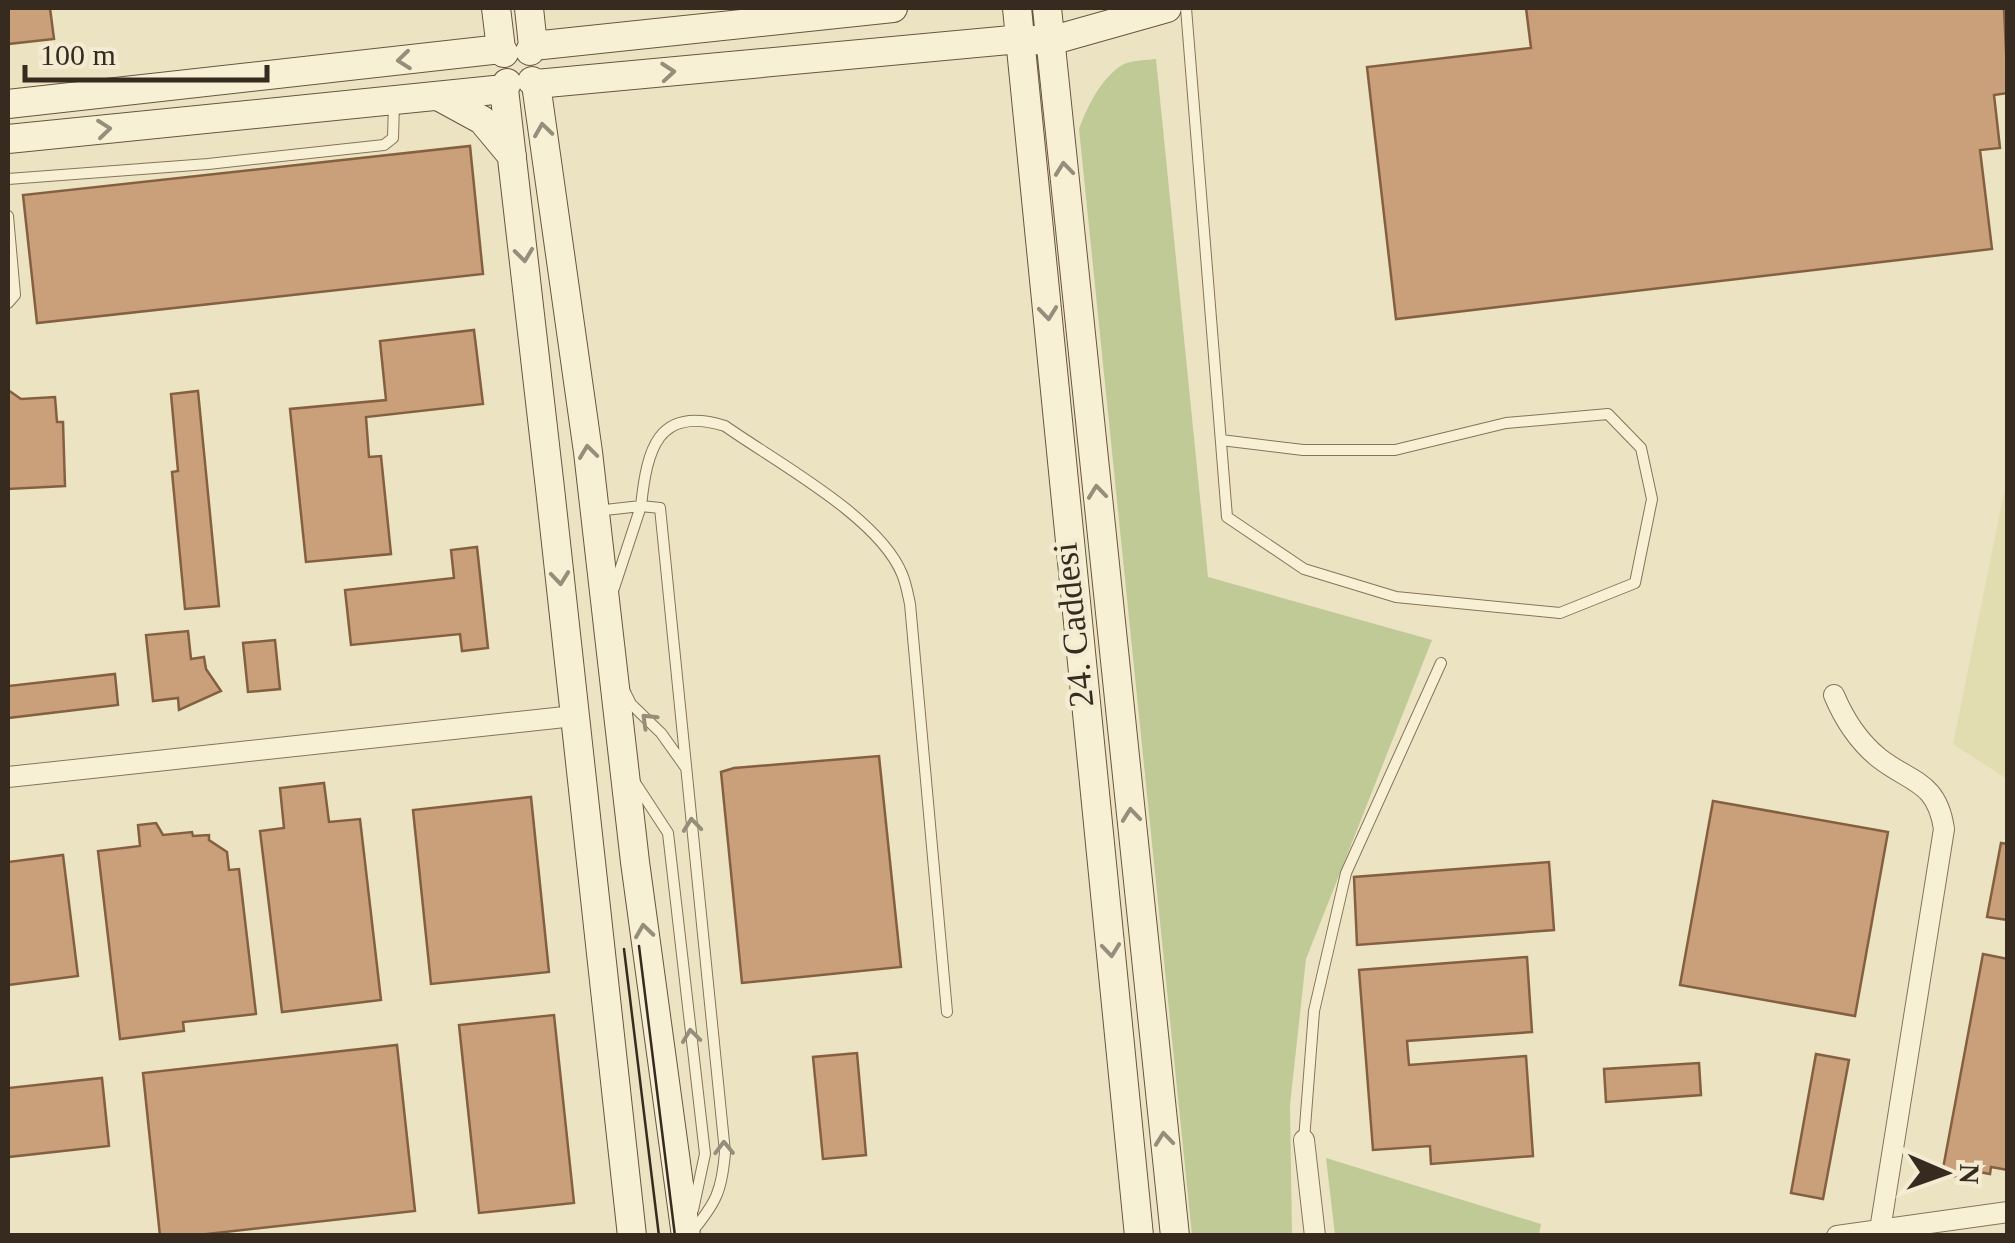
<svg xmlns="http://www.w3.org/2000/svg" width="2015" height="1243" font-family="'Times New Roman',serif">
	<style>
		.farmland { fill: #e1ddb0 }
		.green { fill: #c0ca97 }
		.building { fill: #c9a07a; stroke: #846041; stroke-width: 2.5 }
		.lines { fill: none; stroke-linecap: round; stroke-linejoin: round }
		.lane-casing { stroke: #85745a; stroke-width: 12 }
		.street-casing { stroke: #85745a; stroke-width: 22 }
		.secondary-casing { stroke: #67553e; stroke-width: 30 }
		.lane { stroke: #f7f0d5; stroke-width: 10 }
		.street { stroke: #f7f0d5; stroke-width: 20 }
		.secondary { stroke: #f7f0d5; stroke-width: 28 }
		.tram { stroke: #362b1e; stroke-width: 2.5 }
		.oneway { stroke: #968e7a }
		.labels { text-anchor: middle; stroke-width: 9; stroke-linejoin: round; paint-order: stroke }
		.street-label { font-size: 35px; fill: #362b1e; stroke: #f4ecd2 }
	</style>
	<rect width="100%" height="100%" fill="#ece3c3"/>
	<!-- farmland -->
	<path class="farmland" d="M2007 478V779L1953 744Z"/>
	<!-- green -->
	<path class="green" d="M1156 59 1208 577 1432 640 1306 959 1290 1105 1292 1235H1192L1079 129C1087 107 1102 76 1124 64 1133 60 1147 60 1156 59Z
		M1326 1158 1541 1224 1539 1235H1335Z"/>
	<!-- building -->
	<path class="building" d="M8 8H50L54 39 8 44Z
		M1526 8H2004L2008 93 1994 95 2000 148 1980 150 1992 249 1396 319 1367 67 1531 48Z
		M470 146 483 274 37 323 23 195Z
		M474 330 483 404 366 417 369 457 381 456 391 554 306 562 290 409 386 400 380 341Z
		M8 390 21 399 55 397 57 422H63L65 486 8 489Z
		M198 391 219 606 185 609 172 472 178 471 171 394Z
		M477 547 488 648 462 651 460 634 351 645 345 590 454 578 451 550Z
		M188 631 191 659 204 657 206 669 221 691 179 710 178 698 153 701 146 635Z
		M275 640 280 689 248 692 243 643Z
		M115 674 118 705 8 718V686Z
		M879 756 901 967 742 983 721 772 734 768Z
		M324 783 329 822 360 819 381 1000 282 1012 260 831 284 828 280 788Z
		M531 797 549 972 431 984 413 810Z
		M1713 801 1888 832 1855 1016 1680 985Z
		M156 823 163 835 192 832 193 836 209 835V840L227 852 229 870 239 869 256 1014 183 1022 184 1031 120 1039 98 851 140 846 138 825Z
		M2001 843 2008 844V920L1987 917Z
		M63 855 78 976 8 985V862Z
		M1549 862 1554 930 1357 945 1354 877Z
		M1983 954 2008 959V1170L1991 1167 1990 1174 1968 1170 1966 1178 1942 1174Z
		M1527 957 1532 1032 1407 1041 1409 1065 1526 1056 1533 1156 1431 1164 1430 1146 1373 1150 1359 970Z
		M554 1015 574 1203 479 1213 459 1025Z
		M397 1045 415 1211 189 1236H160L143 1073Z
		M857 1053 866 1155 823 1159 813 1057Z
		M1816 1054 1849 1060 1823 1199 1791 1193Z
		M1699 1063 1701 1095 1606 1102 1604 1069Z
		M102 1078 109 1146 8 1157V1088Z"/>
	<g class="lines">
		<!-- lane casing -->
		<g class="lane-casing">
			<path id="lane" d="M1186 8 1227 517 1304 569 1396 597 1560 613 1635 583 1652 499 1641 448 1608 414 1506 423 1395 450H1303L1221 440
				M8 179 208 164 384 145 393 138 394 103
				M8 216 15 295 8 303
				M596 511 641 506C647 450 657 405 725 426 776 462 879 517 902 574 906 583 908 595 910 604L947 1012
				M613 591 641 506 660 508 725 1152C722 1191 716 1203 691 1233
				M625 692 631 704 661 733 686 768
				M634 781 668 833 705 1154 693 1210
				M1304 1140 1314 1011 1346 873 1441 663"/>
		</g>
		<!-- street casing -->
		<g class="street-casing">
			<path id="street" d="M1834 695C1844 719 1858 741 1879 758 1911 783 1937 781 1944 829L1880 1230
				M8 777 574 716
				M1304 1140 1315 1236
				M1837 1236 2008 1212"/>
		</g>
		<!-- secondary casing -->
		<g class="secondary-casing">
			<path id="secondary" d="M496 8 501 49 504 53
				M529 8 533 46 530 51
				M1017 8 1139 1236
				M1047 8 1175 1236
				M533 46 893 8
				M532 81 536 84 588 452 635 862 686 1236
				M507 83 504 89C550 471 589 853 632 1236
				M536 84 1021 39 1050 41 1167 8
				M438 96 482 120 512 156
				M8 104 501 49
				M8 139 504 89"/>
		</g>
		<!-- lane -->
		<use href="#lane" class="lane"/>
		<!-- street -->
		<use href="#street" class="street"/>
		<!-- secondary -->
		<use href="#secondary" class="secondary"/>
		<!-- tram -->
		<path class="tram" d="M639 946 675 1236
			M624 949 659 1236"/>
	</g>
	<!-- one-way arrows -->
	<defs><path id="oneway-chevron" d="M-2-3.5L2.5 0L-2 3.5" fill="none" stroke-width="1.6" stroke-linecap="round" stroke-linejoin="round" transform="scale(2.5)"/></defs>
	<g class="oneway">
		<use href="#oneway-chevron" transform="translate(404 60) rotate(174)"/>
		<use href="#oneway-chevron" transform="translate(668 72) rotate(-5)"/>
		<use href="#oneway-chevron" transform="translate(104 129) rotate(-6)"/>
		<use href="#oneway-chevron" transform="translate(543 130) rotate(-98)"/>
		<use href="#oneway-chevron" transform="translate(1064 169) rotate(-96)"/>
		<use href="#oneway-chevron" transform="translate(524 255) rotate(83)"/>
		<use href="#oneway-chevron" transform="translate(1048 313) rotate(84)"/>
		<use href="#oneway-chevron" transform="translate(588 452) rotate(-97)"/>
		<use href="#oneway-chevron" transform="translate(1097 492) rotate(-96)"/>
		<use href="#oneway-chevron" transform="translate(560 578) rotate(84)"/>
		<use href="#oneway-chevron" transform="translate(648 720) rotate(-136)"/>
		<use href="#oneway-chevron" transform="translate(1131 815) rotate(-96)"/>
		<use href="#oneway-chevron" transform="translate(692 825) rotate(-96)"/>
		<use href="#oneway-chevron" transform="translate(644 931) rotate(-98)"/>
		<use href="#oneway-chevron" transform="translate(1111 950) rotate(84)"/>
		<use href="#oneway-chevron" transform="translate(691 1036) rotate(-97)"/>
		<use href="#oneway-chevron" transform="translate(1164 1139) rotate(-96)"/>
		<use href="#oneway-chevron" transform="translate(724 1148) rotate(-91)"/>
	</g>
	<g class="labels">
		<!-- street labels -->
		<g class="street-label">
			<text transform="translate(1073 625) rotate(-96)" y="12">24. Caddesi</text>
		</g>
	</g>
	<!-- border -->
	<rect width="2015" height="1243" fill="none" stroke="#362b1e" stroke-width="20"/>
	<!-- north arrow -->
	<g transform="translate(1945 1173) rotate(92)" stroke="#f4ecd2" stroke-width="8" paint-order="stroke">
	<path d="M0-8L18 38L0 25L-18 38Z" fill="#362b1e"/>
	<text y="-15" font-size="28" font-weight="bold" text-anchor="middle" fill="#362b1e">N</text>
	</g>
	<!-- scale -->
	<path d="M25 65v15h242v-15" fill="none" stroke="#362b1e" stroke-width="5"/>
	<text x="40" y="65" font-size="30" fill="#362b1e" stroke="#f4ecd2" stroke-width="8" paint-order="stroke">100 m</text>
</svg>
